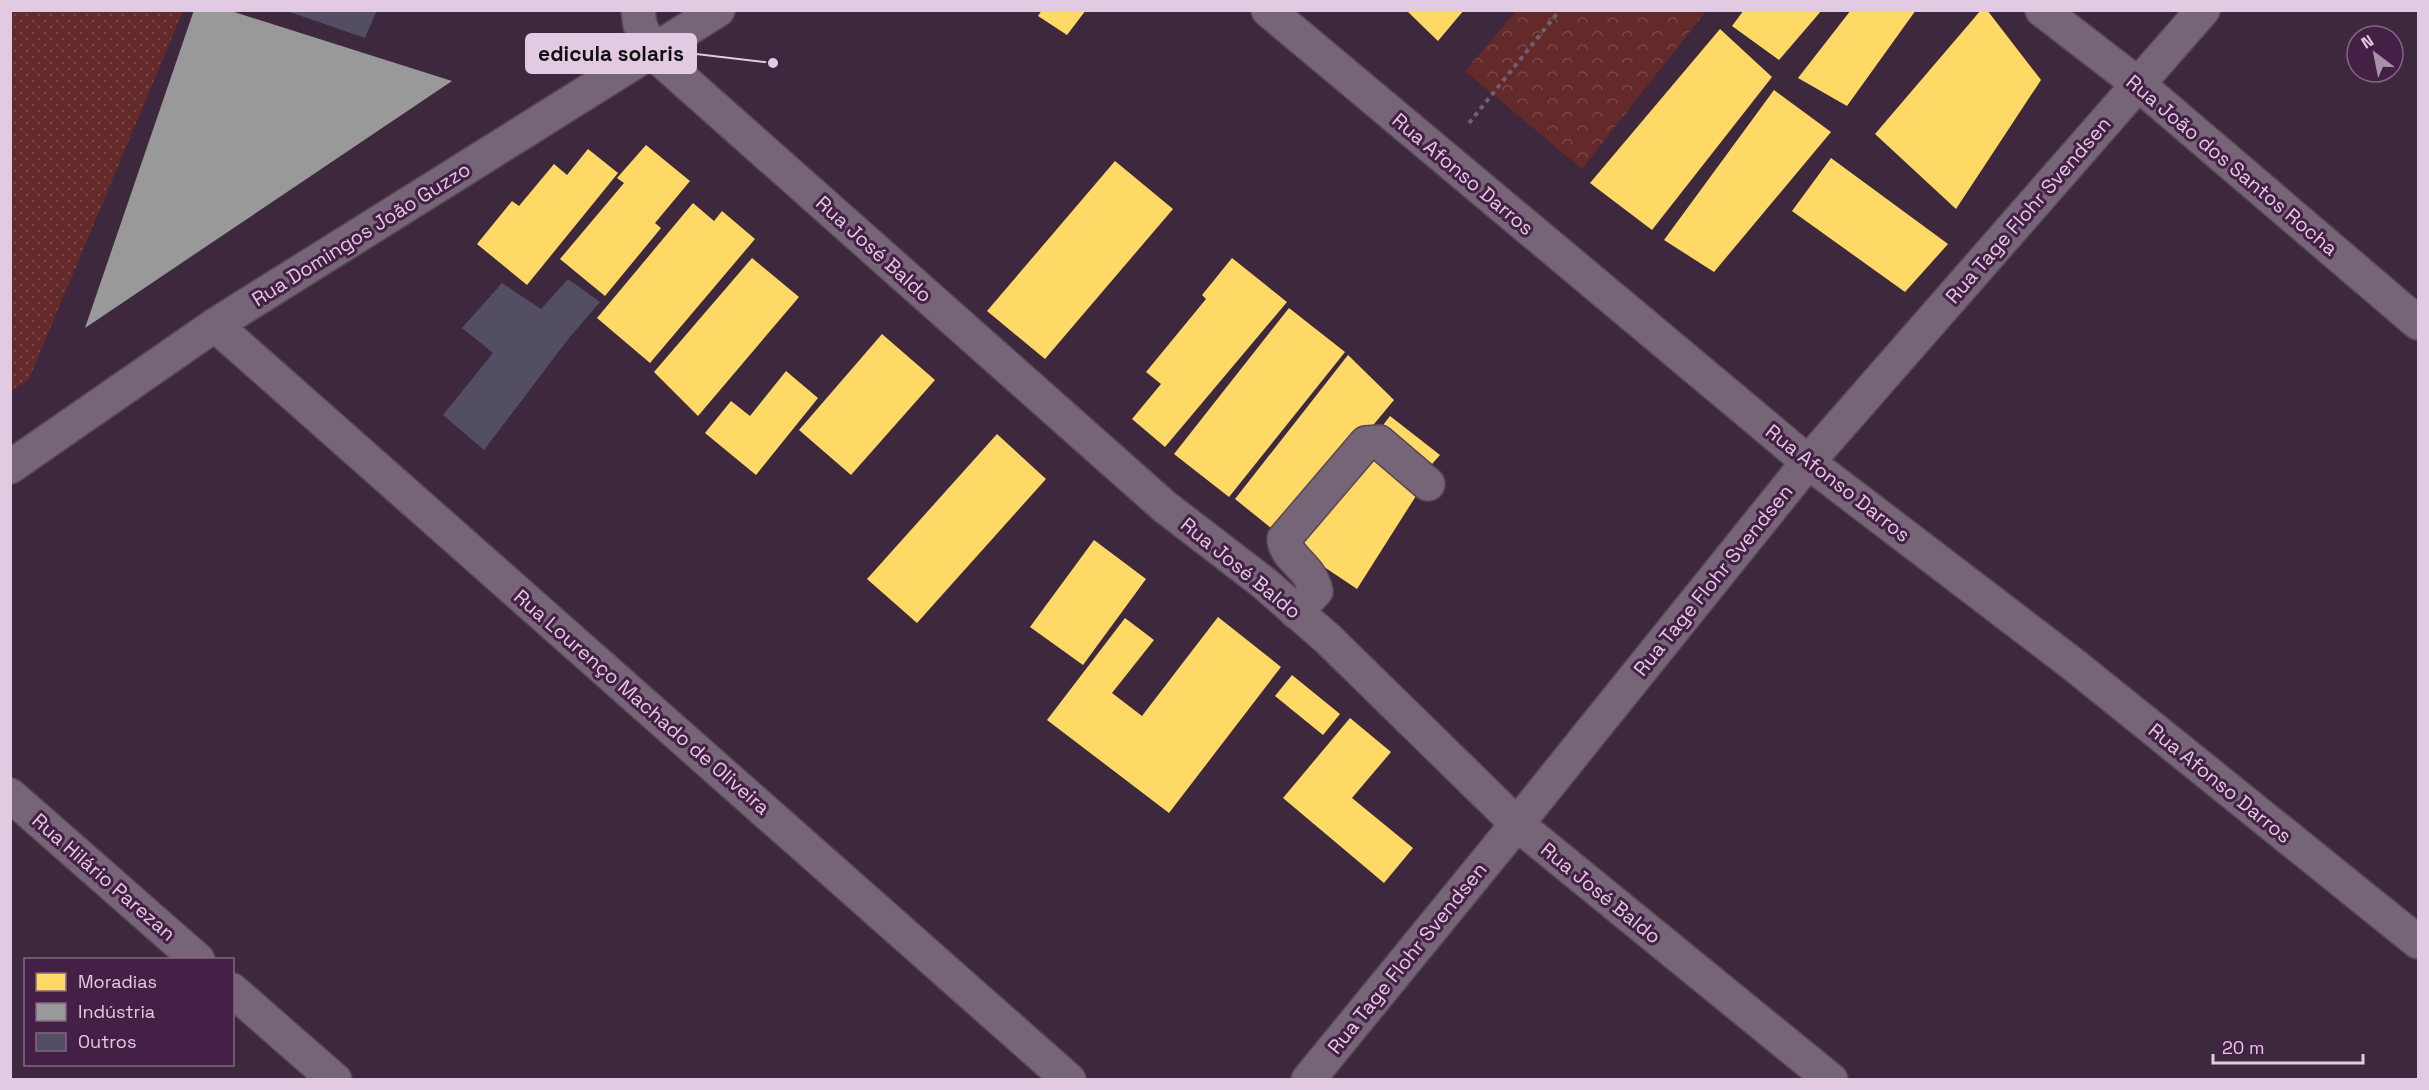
<svg xmlns="http://www.w3.org/2000/svg" width="2429" height="1090" font-family="'Space Grotesk',sans-serif">
	<style>
		.grass { fill: url(#grass-dots) }
		.forest { fill: url(#forest-crowns) }
		.homes { fill: #ffd966 }
		.industry { fill: #999 }
		.building { fill: #534e64 }
		.lines { fill: none; stroke-linecap: round; stroke-linejoin: round }
		.minor-casing { stroke: #584659; stroke-width: 36 }
		.path { stroke: #6f5f6f; stroke-width: 4; stroke-dasharray: 4.5 4.5; stroke-linecap: butt }
		.minor { stroke: #766577; stroke-width: 33 }
		.labels { text-anchor: middle; stroke-width: 6; stroke-linejoin: round; paint-order: stroke }
		.street-label { font-size: 20px; fill: #e2cbe2; stroke: #452046 }
		.leader { fill: none; stroke: #e2cbe2; stroke-width: 2 }
		.callout-dot { fill: #e2cbe2; stroke: #452046; stroke-width: 2 }
		.callout { fill: #e2cbe2; stroke: #e2cbe2; stroke-width: 2 }
		.callout-label { font-size: 21px; text-anchor: middle; font-weight: bold; fill: #111 }
	</style>
	<defs>
		<pattern id="grass-dots" width="8" height="8" patternUnits="userSpaceOnUse" patternTransform="scale(1.5)"><rect width="8" height="8" fill="#642929"/><path d="M2 2h.1M6 6h.1" fill="none" stroke="#7a4748" stroke-width="1.8" stroke-linecap="round"/></pattern>
		<pattern id="forest-crowns" width="20" height="18" patternUnits="userSpaceOnUse" patternTransform="scale(1.5)"><rect width="20" height="18" fill="#642929"/><path d="M2 6a3 3 0 1 1 6 0M12 15a3 3 0 1 1 6 0" fill="none" stroke="#7a4748"/></pattern>
	</defs>
	<rect width="100%" height="100%" fill="#3d283e"/>
	<!-- grass -->
	<path class="grass" d="M11 10 183 11 29 379 11 391Z"/>
	<!-- forest -->
	<path class="forest" d="M1516 11V10L1706 11 1582 169 1465 71Z"/>
	<!-- homes -->
	<path class="homes" d="M1042 10H1086L1067 35 1038 16Z
		M1406 10H1464L1438 41Z
		M1744 10H1822L1779 60 1732 26Z
		M1851 10H1916L1847 106 1798 78Z
		M1981 10H1987L2041 80 1956 209 1875 134Z
		M1720 29 1772 77 1652 230 1590 183Z
		M1774 90 1831 132 1714 272 1664 240Z
		M646 145 690 181 655 223 661 228 605 296 560 259 624 183 617 178Z
		M588 149 618 173 527 285 477 244 512 201 519 206 554 164 567 175Z
		M1831 158 1948 244 1905 292 1792 211Z
		M1115 161 1173 209 1045 359 987 311Z
		M693 203 714 221 722 211 755 239 650 363 597 318Z
		M752 258 799 297 698 416 654 372Z
		M1232 258 1287 302 1165 447 1132 419 1161 384 1146 372 1206 299 1202 295Z
		M1289 308 1345 352 1229 497 1174 454Z
		M882 334 935 380 851 475 799 430Z
		M1348 355 1394 400 1281 536 1235 499Z
		M786 371 818 398 756 475 705 433 731 401 750 416Z
		M1390 416 1440 455 1425 472 1377 433Z
		M997 434 1046 479 917 623 867 579Z
		M1370 445 1421 488 1357 589 1287 542Z
		M1094 540 1146 579 1083 665 1030 627Z
		M1218 617 1281 667 1169 813 1047 720 1125 618 1154 640 1112 693 1142 716Z
		M1292 675 1340 714 1323 735 1275 696Z
		M1350 718 1391 752 1352 798 1413 848 1384 883 1283 798Z"/>
	<!-- industry -->
	<path class="industry" d="M194 10H228L452 81 85 328Z"/>
	<!-- building -->
	<path class="building" d="M284 10H377L365 38Z
		M568 279 600 302 569 338 484 450 443 415 493 353 462 328 502 283 541 309Z"/>
	<g class="lines">
		<!-- minor casing -->
		<g class="minor-casing">
			<path id="minor" d="M638 10 640 25 652 52 1165 507 1264 583 1328 639 1517 824 1831 1080
				M1268 10 1808 462 2074 665 2418 942
				M2042 10 2138 84 2418 323
				M215 325 1069 1080
				M10 467 215 325 718 10
				M1296 612 1316 591C1311 567 1285 558 1284 539L1366 443 1379 442 1428 484
				M10 795 198 960
				M232 990 335 1080
				M1308 1080 1517 824 1808 462 2203 10"/>
		</g>
		<!-- path -->
		<path class="path" d="M1469 123 1560 10"/>
		<!-- minor -->
		<use href="#minor" class="minor"/>
	</g>
	<g class="labels">
		<!-- street labels -->
		<g class="street-label">
			<text transform="translate(2232 165) rotate(40)" y="7">Rua João dos Santos Rocha</text>
			<text transform="translate(1463 174) rotate(40)" y="7">Rua Afonso Darros</text>
			<text transform="translate(2028 210) rotate(-49)" y="7">Rua Tage Flohr Svendsen</text>
			<text transform="translate(361 234) rotate(-32)" y="7">Rua Domingos João Guzzo</text>
			<text transform="translate(874 249) rotate(42)" y="7">Rua José Baldo</text>
			<text transform="translate(1838 483) rotate(38)" y="7">Rua Afonso Darros</text>
			<text transform="translate(1241 568) rotate(39)" y="7">Rua José Baldo</text>
			<text transform="translate(1713 580) rotate(-51)" y="7">Rua Tage Flohr Svendsen</text>
			<text transform="translate(642 702) rotate(41)" y="7">Rua Lourenço Machado de Oliveira</text>
			<text transform="translate(2220 783) rotate(39)" y="7">Rua Afonso Darros</text>
			<text transform="translate(104 877) rotate(41)" y="7">Rua Hilário Parezan</text>
			<text transform="translate(1601 893) rotate(39)" y="7">Rua José Baldo</text>
			<text transform="translate(1407 958) rotate(-51)" y="7">Rua Tage Flohr Svendsen</text>
		</g>
	</g>
	<!-- callouts -->
	<path class="leader" d="M773 63L696 54"/>
	<circle class="callout-dot" cx="773" cy="63" r="6"/>
	<rect class="callout" x="526" y="34" width="170" height="39" rx="6"/>
	<g class="callout-label">
		<text x="611" y="61">edicula solaris</text>
	</g>
	<!-- border -->
	<rect width="2429" height="1090" fill="none" stroke="#e2cbe2" stroke-width="24"/>
	<!-- legend -->
	<rect x="24" y="958" width="210" height="108" fill="#452046" stroke="#846484" stroke-width="1.5"/>
	<rect x="36" y="973" width="30" height="18" fill="#ffd966" stroke="#846484" stroke-width="1.5"/>
	<text x="78" y="988" font-size="18" fill="#e2cbe2">Moradias</text>
	<rect x="36" y="1003" width="30" height="18" fill="#999999" stroke="#846484" stroke-width="1.5"/>
	<text x="78" y="1018" font-size="18" fill="#e2cbe2">Indústria</text>
	<rect x="36" y="1033" width="30" height="18" fill="#534e64" stroke="#846484" stroke-width="1.5"/>
	<text x="78" y="1048" font-size="18" fill="#e2cbe2">Outros</text>
	<!-- north arrow -->
	<g transform="translate(2375 54) rotate(328)"><circle r="28" fill="#452046" stroke="#846484" stroke-width="1.5"/>
	<path d="M0-4.5L10 22L0 15L-10 22Z" fill="#a892a9"/>
	<text y="-9" font-size="16" font-weight="bold" text-anchor="middle" fill="#e2cbe2">N</text>
	</g>
	<!-- scale -->
	<path d="M2213 1054v9h150v-9" fill="none" stroke="#e2cbe2" stroke-width="3"/>
	<text x="2222" y="1054" font-size="18" fill="#e2cbe2" stroke="#452046" stroke-width="4.5" paint-order="stroke">20 m</text>
</svg>
